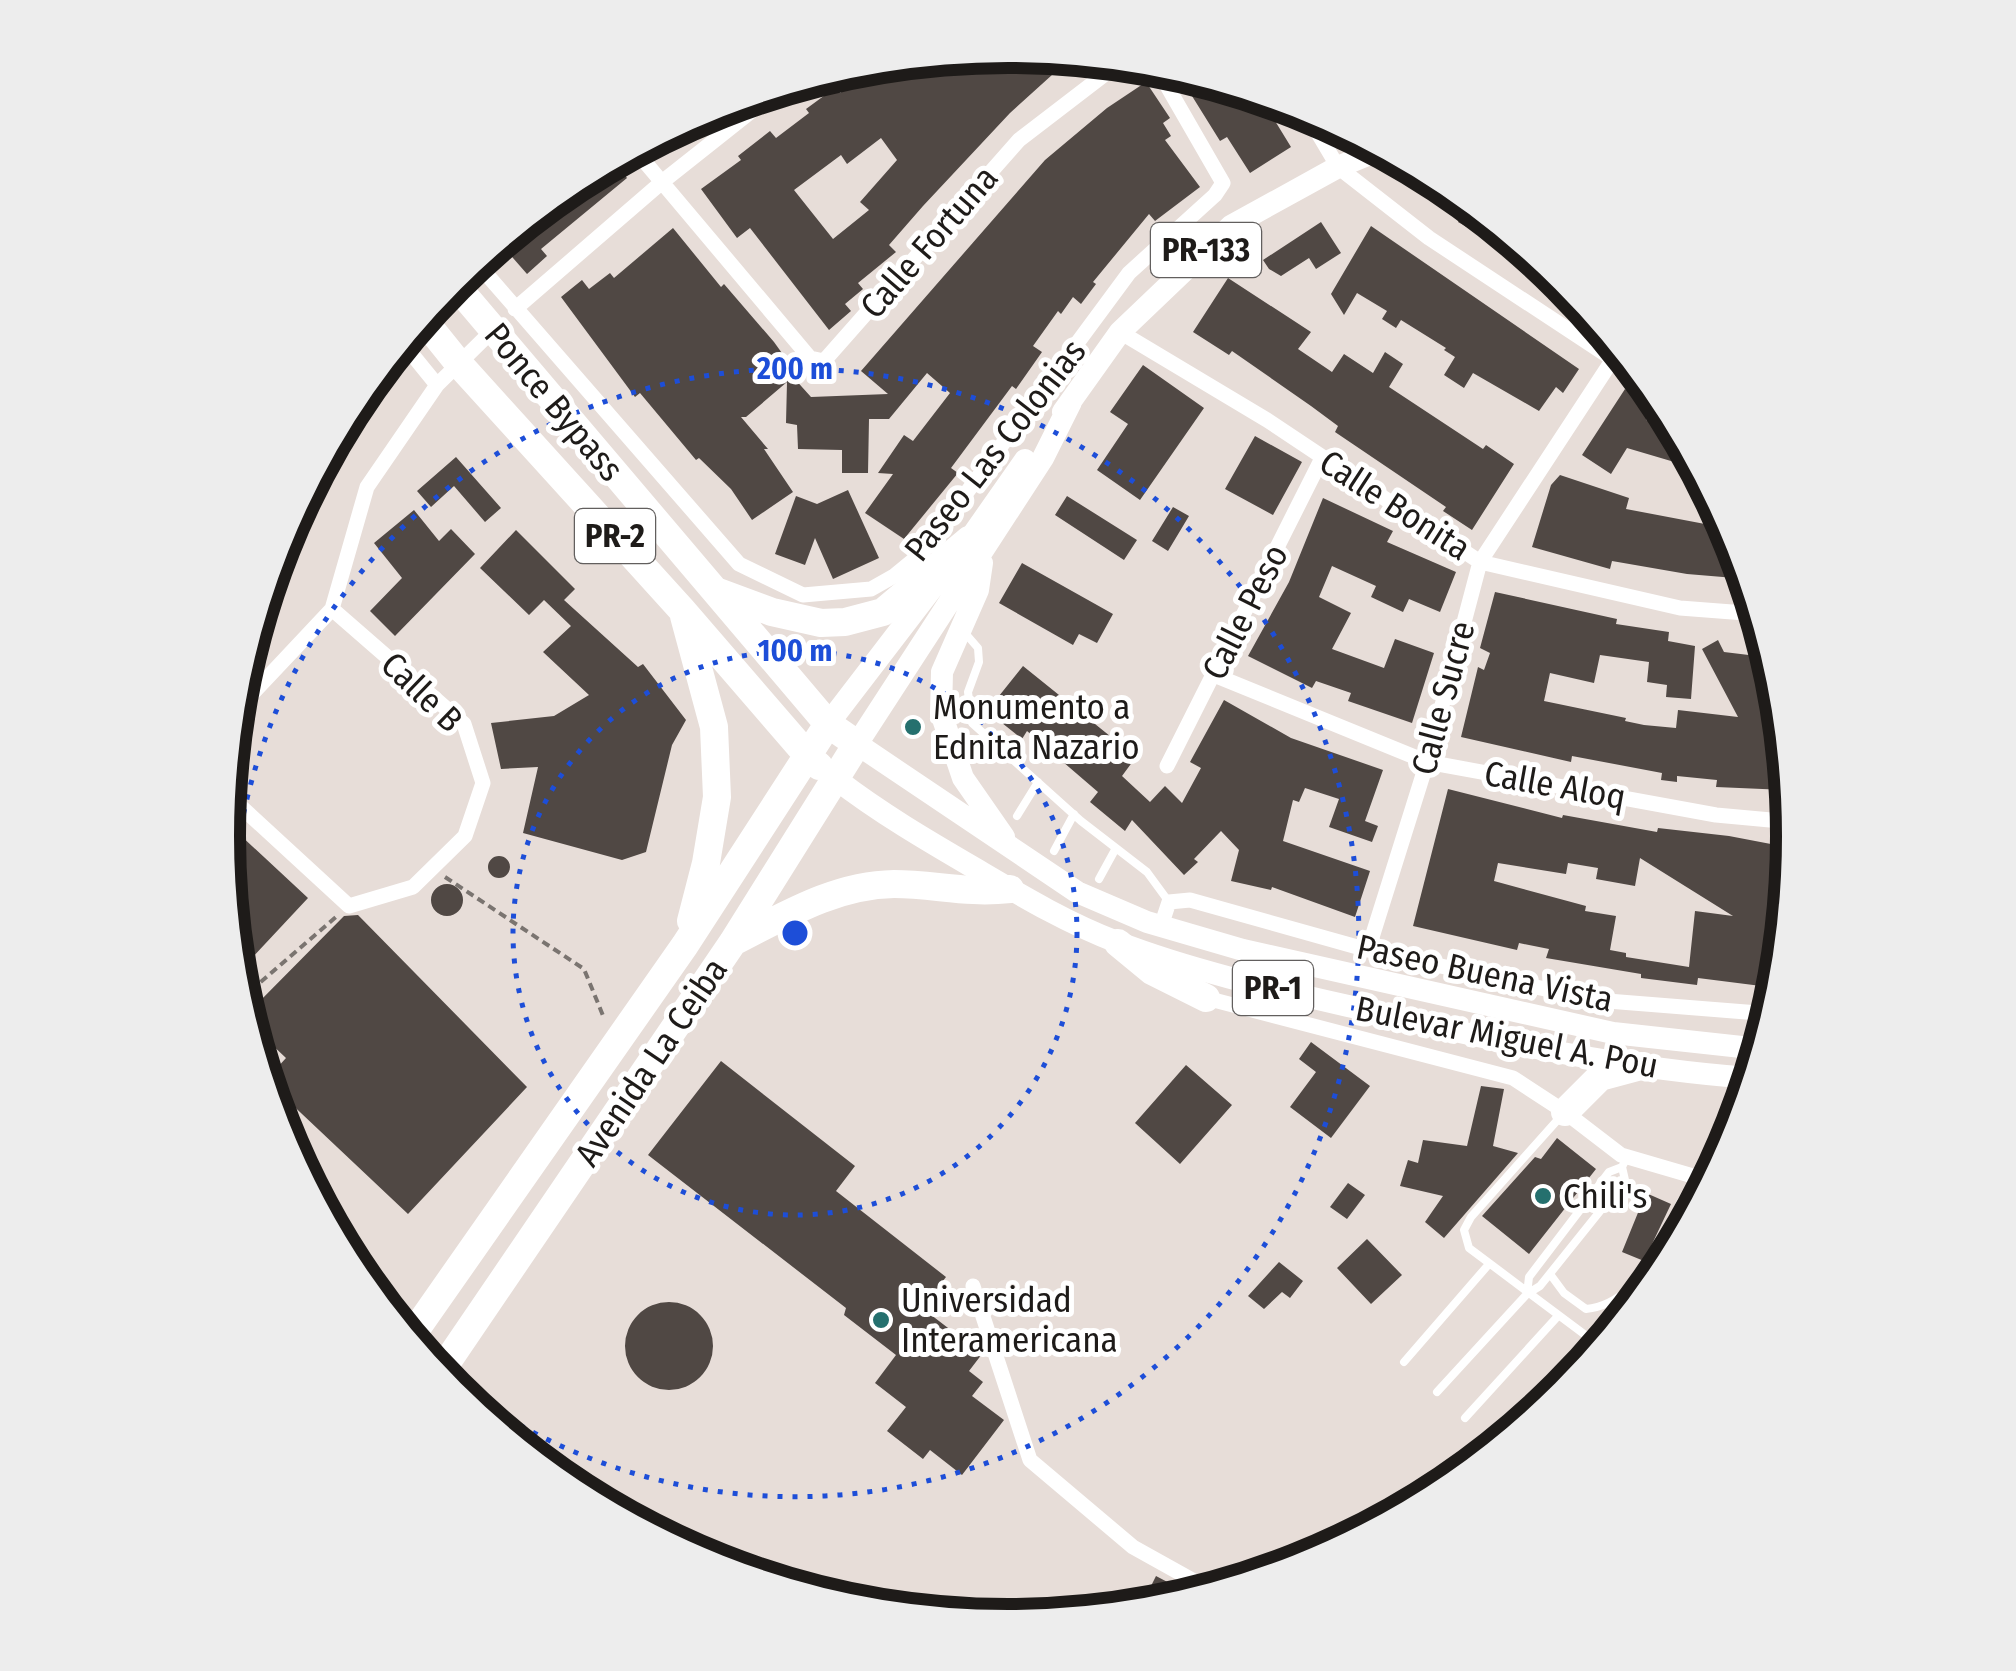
<svg xmlns="http://www.w3.org/2000/svg" width="2016" height="1671" font-family="'Fira Sans Condensed',sans-serif">
	<style>
		.building { fill: #504844; fill-rule: evenodd }
		.lines { fill: none; stroke-linecap: round; stroke-linejoin: round }
		.path { stroke: #7a7470; stroke-width: 4; stroke-dasharray: 8 5; stroke-linecap: butt }
		.lane { stroke: #fff; stroke-width: 8 }
		.street { stroke: #fff; stroke-width: 15 }
		.primary { stroke: #fff; stroke-width: 22 }
		.highway { stroke: #fff; stroke-width: 28 }
		.ring { fill: none; stroke: #1d4ed8; stroke-width: 5; stroke-dasharray: 5 10 }
		.poi-dot { fill: #25706e; stroke: #fff; stroke-width: 4 }
		.labels { text-anchor: middle; stroke-width: 10; stroke-linejoin: round; paint-order: stroke }
		.shield { fill: #fff; stroke: #625f5e; stroke-width: 2.5 }
		.shield-label { font-size: 32px; font-weight: bold; fill: #1e1b19 }
		.street-label { font-size: 35px; fill: #1e1b19; stroke: #fff }
		.poi-label { font-size: 35px; fill: #1e1b19; stroke: #fff; text-anchor: start }
		.rim { fill: none; stroke: #1e1b19; stroke-width: 12 }
		.centre { fill: #1d4ed8; stroke: #fff; stroke-width: 5 }
		.ring-label { font-size: 30px; text-anchor: middle; font-weight: bold; fill: #1d4ed8; stroke: #fff; stroke-width: 10; stroke-linejoin: round; paint-order: stroke }
	</style>
	<rect width="100%" height="100%" fill="#e7ddd8"/>
	<!-- building -->
	<path class="building" d="M1009 50 1073 56 1010 113 923 206 889 245 896 252 858 283 863 289 845 304 851 311 829 330 750 228 737 238 701 189 741 160 738 156 770 131 776 138 809 113 806 109 836 87 840 93 882 62ZM881 138 897 160 860 202 869 210 833 239 794 190 841 155 847 164Z
		M1200 77 1283 102 1269 111 1291 147 1250 173 1227 137 1220 141 1192 96 1206 87Z
		M1146 82 1170 118 1163 123 1171 136 1165 140 1200 187 1155 221 1149 214 1093 282 1096 284 1081 304 1073 297 1061 314 1058 311 1033 346 1042 352 1016 389 1012 386 951 468 958 473 904 539 865 513 893 474 878 473 904 435 913 441 950 393 927 373 889 419H869L868 473H842V450L798 449 797 425 786 423 787 382 746 417H741L768 449H764L793 492 752 520 731 489 699 458 696 460 640 393 635 397 561 297 582 280 589 289 610 273 614 278 673 228 721 287 724 284 774 342 797 374 793 377 811 397 888 394 861 371 1045 160 1107 108Z
		M712 108 716 114 673 148 662 134Z
		M613 160 627 178 541 249 547 256 527 274 499 242 572 182Z
		M1422 170 1445 183 1529 252 1523 259 1458 222 1461 217 1413 184Z
		M1321 222 1341 253 1316 269 1309 258 1281 276 1269 269 1263 260Z
		M1371 226 1579 369 1563 393 1556 387 1539 411 1473 373 1464 388 1444 375 1455 357 1444 350 1446 348 1401 320 1396 328 1382 319 1387 311 1357 293 1344 315 1331 294Z
		M1228 278 1311 332 1298 349 1332 372 1344 354 1373 373 1385 352 1403 364 1389 387 1483 449 1486 445 1514 464 1472 530 1443 511 1446 507 1335 432 1338 426 1311 406 1232 351 1229 355 1193 332Z
		M1143 365 1204 408 1140 500 1097 470 1128 424 1110 412Z
		M382 367 394 384 343 421 355 399Z
		M1625 389 1653 408 1646 420 1677 429 1698 469 1627 448 1611 474 1582 455Z
		M1255 436 1302 462 1273 515 1225 489Z
		M456 457 501 508 485 522 454 486 431 507 417 491Z
		M1560 475 1629 498 1626 509 1705 524 1706 510 1721 511 1734 535 1747 579 1687 574 1612 561 1610 569 1532 547 1551 485Z
		M848 490 879 558 833 579 815 538 805 565 775 554 796 496 817 504Z
		M1067 496 1137 540 1124 560 1055 515Z
		M1323 498 1393 531 1387 542 1456 572 1440 612 1409 599 1403 612 1371 597 1376 586 1332 566 1319 597 1351 613 1332 649 1384 668 1395 639 1434 653 1412 723 1348 701 1351 693 1316 681 1312 688 1248 656 1289 582Z
		M1173 507 1189 516 1168 551 1152 541Z
		M414 510 439 541 451 529 475 554 395 636 370 611 402 578 374 543Z
		M516 530 575 589 564 600 638 667 643 664 686 720 672 745 646 852 622 860 523 833 538 767 501 769 491 723 554 716 589 695 543 652 571 626 544 600 529 615 480 568Z
		M1022 563 1113 614 1097 643 1079 634 1073 645 999 603Z
		M1495 592 1617 619 1616 624 1669 632 1668 641 1695 646 1691 699 1666 697 1667 685 1647 682 1649 662 1600 655 1594 683 1550 673 1544 701 1626 718 1625 721 1644 725 1676 728 1678 710 1738 717 1702 649 1718 640 1724 652 1757 656 1761 626 1775 672 1770 710 1781 709 1789 790 1716 787 1717 780 1677 776V782L1661 780 1662 773 1572 756 1571 762 1461 737 1478 667 1484 670 1490 653 1480 648Z
		M1023 666 1136 757 1122 776 1150 802 1165 786 1182 803 1201 768 1190 762 1224 700 1291 738 1383 770 1365 821 1378 826 1372 842 1329 827 1339 799 1305 788 1299 802 1293 800 1283 841 1370 871 1355 917 1272 887 1271 890 1231 881 1239 850 1221 831 1194 859 1198 862 1184 875 1132 820 1125 831 1090 802 1098 792 1027 731 1022 739 987 711Z
		M1448 789 1562 818 1563 815 1657 832 1658 828 1729 836 1792 848 1786 912 1770 911 1766 967H1779L1777 988 1698 978 1697 985 1641 978V974L1546 958 1549 949 1519 943 1517 950 1413 926ZM1640 858 1733 916 1695 911 1689 967 1626 957V953L1610 950 1616 916 1585 911 1586 906 1494 881 1498 863 1566 874 1568 863 1598 868 1596 879 1635 886Z
		M224 820 308 898 236 975 222 835Z
		M488 867a11 11 0 1 1 22 0a11 11 0 1 1-22 0Z
		M431 900a16 16 0 1 1 32 0a16 16 0 1 1-32 0Z
		M358 915 527 1087 408 1214 266 1080 286 1058 248 1022 246 1015 344 916Z
		M1311 1042 1370 1086 1331 1138 1290 1107 1316 1072 1299 1059Z
		M721 1061 855 1166 836 1191 946 1277 922 1308 982 1354 969 1371 983 1382 972 1396 1004 1420 962 1475 930 1450 923 1459 887 1431 906 1407 875 1383 896 1355 844 1315 846 1308 648 1155Z
		M1186 1065 1232 1105 1180 1164 1135 1123Z
		M1481 1086 1504 1089 1493 1146 1518 1153 1444 1238 1425 1222 1443 1196 1400 1186 1408 1160 1418 1163 1423 1140 1467 1146Z
		M1557 1138 1596 1169 1529 1254 1482 1216 1535 1157 1541 1159Z
		M1348 1183 1365 1195 1347 1219 1330 1207Z
		M1646 1193 1671 1204 1644 1261 1622 1252Z
		M1367 1239 1402 1275 1371 1304 1337 1268Z
		M1279 1262 1303 1281 1290 1298 1282 1292 1264 1309 1248 1296Z
		M625 1346a44 44 0 1 1 88 0a44 44 0 1 1-88 0Z
		M1156 1576 1175 1586 1166 1604 1140 1608Z"/>
	<g class="lines">
		<!-- path -->
		<path class="path" d="M445 877 584 969 604 1018
			M241 999 336 917"/>
		<!-- lane -->
		<path class="lane" d="M965 633 978 648 979 662 968 692 972 723 1081 821 1147 872 1169 902
			M1017 816 1038 782
			M1054 851 1074 814
			M1099 879 1116 848
			M1562 1115 1471 1217 1464 1230 1469 1248 1600 1346
			M1667 1232 1681 1201 1695 1199
			M1679 1238 1701 1178
			M1550 1274 1564 1293 1586 1309C1619 1306 1649 1274 1662 1244
			M1527 1294 1529 1277 1609 1172 1622 1167
			M1597 1343 1623 1318
			M1404 1362 1489 1264
			M1437 1392 1527 1294 1540 1286 1625 1180 1622 1167 1627 1157
			M1465 1418 1558 1316"/>
		<!-- street -->
		<path class="street" d="M1303 108 1338 167 1429 238 1646 381
			M634 149 810 358 824 361 1019 140 1122 61
			M475 261 739 564 803 595 871 589 894 576 922 553 1129 273 1215 195 1223 183 1155 65
			M515 309 662 182 782 87
			M1120 332 1267 420 1480 562 1680 608 1758 614
			M402 342 437 385
			M332 609 367 487 437 385 493 330
			M1214 675 1427 762 1716 815 1792 822
			M1167 766 1322 458
			M228 783 237 803 349 906 413 887 465 836 483 783 464 724 332 609 235 712
			M1161 926 1169 902 1190 900 1368 950 1595 1000 1771 1014
			M1368 950 1427 762 1480 562 1613 359
			M1206 998 1513 1078 1565 1112 1621 1155 1710 1181
			M973 1286 1030 1460 1133 1547 1212 1591"/>
		<!-- primary -->
		<path class="primary" d="M1071 402 1043 458 857 744 1077 892 1147 922 1243 950 1613 1033 1760 1049
			M1063 412 1120 332 1231 226 1338 167 1382 149
			M982 563 978 590 942 672 941 713 963 778 1004 837
			M828 724 969 540 1025 460
			M836 779C880 813 928 841 976 869 1022 896 1067 923 1117 942 1203 975 1297 994 1387 1015 1507 1044 1628 1069 1751 1078"/>
		<!-- highway -->
		<path class="highway" d="M422 318 459 364 682 610 808 756 819 766
			M718 592 772 612 821 623 845 622 883 612 969 540
			M684 616 714 727 717 797 706 863 691 921
			M735 941C786 915 835 885 894 884 935 884 966 894 1010 889
			M1118 943 1152 971 1206 998
			M1565 1112 1600 1077 1641 1066
			M410 1338 685 945 828 724
			M439 1374 733 942 857 744 828 724 452 281"/>
	</g>
	<!-- distance rings -->
	<g class="ring">
		<circle cx="795" cy="933" r="282"/>
		<path d="M231 918A564 564 0 1 1 429 1362"/>
	</g>
	<!-- markers -->
	<g class="poi-dot">
		<circle cx="913" cy="727" r="10"/>
		<circle cx="1543" cy="1196" r="10"/>
		<circle cx="881" cy="1320" r="10"/>
	</g>
	<g class="labels">
		<!-- shield labels -->
		<g class="shield">
			<rect x="1151" y="223" width="110" height="54" rx="8"/>
			<rect x="575" y="509" width="80" height="54" rx="8"/>
			<rect x="1233" y="961" width="80" height="54" rx="8"/>
		</g>
		<g class="shield-label">
			<text x="1206" y="261">PR-133</text>
			<text x="615" y="547">PR-2</text>
			<text x="1273" y="999">PR-1</text>
		</g>
		<!-- street labels -->
		<g class="street-label">
			<text transform="translate(929 242) rotate(-49)" y="12">Calle Fortuna</text>
			<text transform="translate(554 402) rotate(50)" y="12">Ponce Bypass</text>
			<text transform="translate(995 450) rotate(-52)" y="12">Paseo Las Colonias</text>
			<text transform="translate(1395 505) rotate(33)" y="12">Calle Bonita</text>
			<text transform="translate(1245 612) rotate(-63)" y="12">Calle Peso</text>
			<text transform="translate(422 692) rotate(44)" y="12">Calle B</text>
			<text transform="translate(1443 698) rotate(-75)" y="12">Calle Sucre</text>
			<text transform="translate(1555 785) rotate(10)" y="12">Calle Aloq</text>
			<text transform="translate(1485 973) rotate(12)" y="12">Paseo Buena Vista</text>
			<text transform="translate(1507 1037) rotate(11)" y="12">Bulevar Miguel A. Pou</text>
			<text transform="translate(651 1062) rotate(-56)" y="12">Avenida La Ceiba</text>
		</g>
		<!-- poi labels -->
		<g class="poi-label">
			<text x="933" y="719">Monumento a<tspan x="933" dy="40">Ednita Nazario</tspan></text>
			<text x="1563" y="1208">Chili's</text>
			<text x="901" y="1312">Universidad<tspan x="901" dy="40">Interamericana</tspan></text>
		</g>
	</g>
	<!-- crop -->
	<path d="M0 0H2016V1671H0ZM240 836a768 768 0 1 1 1536 0a768 768 0 1 1-1536 0Z" fill="#ededed" fill-rule="evenodd"/>
	<path class="rim" d="M240 836a768 768 0 1 1 1536 0a768 768 0 1 1-1536 0Z"/>
	<circle cx="795" cy="933" r="15" class="centre"/>
	<g class="ring-label">
		<text x="795" y="379">200 m</text>
		<text x="795" y="661">100 m</text>
	</g>
</svg>
